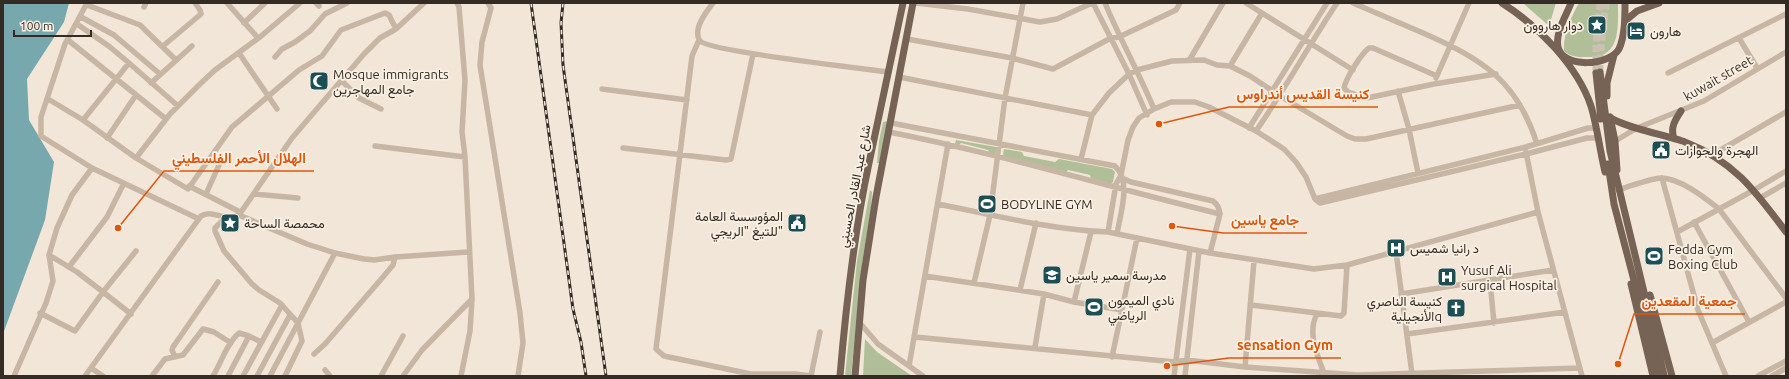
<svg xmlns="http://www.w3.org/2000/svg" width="1789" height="379" font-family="Ubuntu,Vazirmatn,sans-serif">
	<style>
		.green { fill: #b0bf98 }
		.water { fill: #76a8ae }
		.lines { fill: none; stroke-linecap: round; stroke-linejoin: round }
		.major-tunnel { stroke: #cbc1b3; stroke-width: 7; stroke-dasharray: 7 3.5; stroke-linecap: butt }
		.minor { stroke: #c8b6a4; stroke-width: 5.5 }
		.major { stroke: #766356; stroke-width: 7 }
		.rail-casing { stroke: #342b25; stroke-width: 3 }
		.rail { stroke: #f9f0e3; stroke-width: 1.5; stroke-dasharray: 4.5; stroke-linecap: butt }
		.labels { text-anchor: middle; stroke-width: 3.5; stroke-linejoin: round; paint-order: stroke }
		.poi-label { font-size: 13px; fill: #342b25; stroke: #f9f0e3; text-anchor: start }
		.street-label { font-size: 13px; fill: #342b25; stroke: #f9f0e3 }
		.leader { fill: none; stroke: #df570d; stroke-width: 1.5 }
		.callout-dot { fill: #df570d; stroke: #f9f0e3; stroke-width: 1.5 }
		.callout-label { font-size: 14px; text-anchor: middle; font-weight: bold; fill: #df570d; stroke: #f9f0e3; stroke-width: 3.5; stroke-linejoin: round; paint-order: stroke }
	</style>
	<rect width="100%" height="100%" fill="#f1e6d7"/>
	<!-- green -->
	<path class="green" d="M1523 3H1556L1549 26Z
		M1579 3H1618C1618 28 1621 59 1587 57 1579 57 1570 57 1564 51 1563 35 1571 17 1579 3Z
		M888 121 879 163H877L879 141 883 122Z
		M956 140 996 147V152L994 154 990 153 988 150 961 143 959 145 955 144Z
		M1004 149 1022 152 1024 156 1055 162 1059 159 1112 169 1115 172 1113 182 1110 184 1091 179 1090 175 1068 170 1065 173 1004 157 1003 154Z
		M870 190 872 192 871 211 863 257 851 376H845L857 261Z
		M865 339 877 352 912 376H863Z"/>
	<!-- water -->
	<path class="water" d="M3 3H69L64 22 27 79 29 120 54 162 45 220 3 334Z"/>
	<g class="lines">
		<!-- major-tunnel -->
		<path class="major-tunnel" d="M1600 72V58L1606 3
			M1596 73V45L1600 3"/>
		<!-- minor -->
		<path class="minor" d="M87 3 65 44 41 117V136L92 168 199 219
			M227 3 258 38
			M316 3 319 6
			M457 3 459 7 465 80 462 132 465 157 472 299 470 331 461 376
			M488 3 491 8 482 42 480 65 520 313 523 343 518 376
			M713 3C706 12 692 30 700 41 708 51 866 69 889 72
			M916 3 968 9 1040 22 1057 19 1092 3
			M1093 3 1129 74 1147 115
			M1105 3C1120 39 1139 73 1154 109
			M1246 3 1353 70
			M1353 3C1376 13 1400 23 1423 33 1482 59 1517 80 1537 144
			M87 5 140 25 176 60
			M144 7 146 3
			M81 17 114 35 160 74
			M244 23 265 3
			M77 24 110 47 129 63 83 120
			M1739 38 1757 68
			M907 39 1012 58 1053 69 1111 38 1119 37 1176 10 1180 3
			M68 40 166 119
			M699 40 692 56 656 349 664 356 751 374H795L812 376
			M163 46 201 14 200 10 195 3
			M239 53 277 109
			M275 57 282 49 295 42 310 31 325 14 347 3
			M1190 59 1223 3
			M129 63 178 106
			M1230 66 1262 13
			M1668 73 1786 14
			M1437 76 1373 48H1369C1361 54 1346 78 1344 88L1348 92 1367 98 1434 84 1496 74
			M899 77 1092 115
			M1436 78 1469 3
			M341 80 359 98 381 109
			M151 83 192 46
			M602 89 687 100
			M1398 91 1409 129 1418 173
			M48 99 83 120 136 158 188 189 232 127 299 70 322 56 341 30 385 13 389 15 396 29
			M891 123 1115 166C1132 182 1120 214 1117 234
			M1249 128 1327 3
			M1256 131C1285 89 1309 45 1337 3
			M889 132C1001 154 1109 187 1220 214
			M107 138 136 95
			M1615 141 1637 128 1704 101 1786 52
			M375 146 465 157
			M623 148 726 160 731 159 753 54
			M1526 152 1538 212 1582 376
			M1712 155 1786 112
			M136 158 170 114 200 84 215 70 260 37 300 3
			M1081 159 1092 115 1109 93 1129 74 1137 70 1172 61 1204 60 1217 65 1230 66 1250 76 1280 96 1347 136 1355 139H1366L1520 105
			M1122 178 1131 182 1213 201C1218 205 1219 208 1220 214L1210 253
			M1662 178 1698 310 1726 376
			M189 186 240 212
			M1618 190C1630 186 1649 179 1661 178 1680 178 1705 198 1719 209L1786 298
			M206 194 219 165
			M254 194 298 198
			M1760 198 1786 183
			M1315 199 1526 147 1588 128H1595
			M938 204C994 215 1051 230 1108 232L1210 253 1314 269 1347 265 1538 212
			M239 215 307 244 335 253 364 259 374 260 395 257 468 252
			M225 218 215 228V231L224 251 252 284 259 290 280 303 298 323 302 341 285 376
			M1694 222 1749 322
			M1108 232 1116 184 1121 175 1128 140 1133 127 1139 118 1154 109 1171 102H1195L1209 107 1256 131 1284 149 1296 162 1306 177 1315 199 1320 203 1526 154 1587 138H1597
			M1677 232 1754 190 1786 171
			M1396 252 1412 374
			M49 255 77 272 103 292 136 251
			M69 267 107 217 124 183
			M925 276 1044 294 1074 302 1122 310
			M1490 281 1494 323
			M974 283 990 215 1005 98 1023 3
			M1020 290 1036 223
			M1401 294 1553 270
			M1074 302 1091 232
			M1251 305 1341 316 1344 313 1347 265
			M40 313 75 331 103 292 131 314
			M1317 314C1307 332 1317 355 1324 373
			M859 322 878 344 923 376
			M1407 334 1565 312
			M915 337 1175 362 1187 360 1245 367 1358 375 1580 368
			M1712 343 1786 302
			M1035 347 1044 294
			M314 354 325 344 383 277 393 265 395 257
			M175 357 172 350 173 347 218 282
			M1112 357 1137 238
			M909 366 948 144
			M1245 367 1254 261
			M91 368 103 376
			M325 370 330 376
			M14 376 46 303 53 281 49 255 57 228 72 195 92 168
			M85 376 201 216C213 209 223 222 239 215L292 138 364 54 380 38 396 29 424 3
			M152 376 165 359 183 355 203 329 214 332 231 343
			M213 376C221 363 227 343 239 333L249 336 261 342
			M228 376 249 336
			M243 376 282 305
			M257 376 290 315
			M270 376 335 253
			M381 376 403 336
			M403 376 422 350 472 299
			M811 376 820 332
			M1174 376 1190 249
			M1185 376 1199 251
			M1758 376 1786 361
			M1772 376 1786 368"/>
		<!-- major -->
		<path class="major" d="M1502 3C1538 26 1577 65 1591 106 1597 126 1600 151 1605 172
			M1571 3C1566 16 1555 33 1558 47 1563 69 1609 66 1619 49 1625 36 1625 17 1625 3
			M1625 21 1637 11 1659 3
			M1600 72 1610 151 1664 375
			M1596 73 1601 119
			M1607 96V83L1614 55
			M1610 117C1619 126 1669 136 1685 142 1734 161 1756 192 1786 232
			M1610 117 1615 141 1617 170
			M1674 138C1670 128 1675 120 1681 111
			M1608 164 1614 204 1659 376
			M1631 284 1653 376
			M1650 295 1672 376
			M840 376C846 305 854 233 869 163 880 110 892 57 903 3
			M855 376 863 280 876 197 913 3"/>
		<!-- rail casing -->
		<g class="rail-casing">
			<path id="rail" d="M531 3 573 309 581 342 586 376
				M563 3 561 23 563 65 606 376"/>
		</g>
		<!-- rail -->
		<use href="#rail" class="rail"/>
	</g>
	<!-- icons -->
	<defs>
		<g id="sight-square" transform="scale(1)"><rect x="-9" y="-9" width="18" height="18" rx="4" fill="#1b4e55" stroke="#f9f0e3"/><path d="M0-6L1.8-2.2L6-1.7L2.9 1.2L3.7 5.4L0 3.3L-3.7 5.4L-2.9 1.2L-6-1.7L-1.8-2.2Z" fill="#fff"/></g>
		<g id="hotel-square" transform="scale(1)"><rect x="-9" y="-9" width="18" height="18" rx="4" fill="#1b4e55" stroke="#f9f0e3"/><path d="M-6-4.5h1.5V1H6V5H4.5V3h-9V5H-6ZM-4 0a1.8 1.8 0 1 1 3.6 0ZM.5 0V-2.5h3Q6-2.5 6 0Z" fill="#fff"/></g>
		<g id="mosque-square" transform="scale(1)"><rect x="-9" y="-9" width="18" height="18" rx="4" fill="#1b4e55" stroke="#f9f0e3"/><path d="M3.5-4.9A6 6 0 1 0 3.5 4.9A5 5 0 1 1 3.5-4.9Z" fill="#fff"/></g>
		<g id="civic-square" transform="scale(1)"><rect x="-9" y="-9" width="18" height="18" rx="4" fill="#1b4e55" stroke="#f9f0e3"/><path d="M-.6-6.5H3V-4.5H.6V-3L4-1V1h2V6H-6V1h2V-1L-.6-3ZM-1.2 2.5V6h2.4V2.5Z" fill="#fff"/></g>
		<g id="stadium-square" transform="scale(1)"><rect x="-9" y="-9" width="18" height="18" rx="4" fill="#1b4e55" stroke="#f9f0e3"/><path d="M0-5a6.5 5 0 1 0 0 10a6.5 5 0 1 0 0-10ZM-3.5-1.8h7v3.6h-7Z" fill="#fff"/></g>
		<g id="hospital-square" transform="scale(1)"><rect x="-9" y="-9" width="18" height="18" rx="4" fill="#1b4e55" stroke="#f9f0e3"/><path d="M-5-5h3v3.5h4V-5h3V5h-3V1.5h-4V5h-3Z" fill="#fff"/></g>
		<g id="school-square" transform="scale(1)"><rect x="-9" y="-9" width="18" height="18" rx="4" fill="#1b4e55" stroke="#f9f0e3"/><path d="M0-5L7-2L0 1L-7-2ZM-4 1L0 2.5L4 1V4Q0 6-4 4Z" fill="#fff"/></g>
		<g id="church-square" transform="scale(1)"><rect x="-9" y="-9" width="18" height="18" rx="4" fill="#1b4e55" stroke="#f9f0e3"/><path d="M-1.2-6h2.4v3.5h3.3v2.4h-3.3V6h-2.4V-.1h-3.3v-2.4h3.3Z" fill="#fff"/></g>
	</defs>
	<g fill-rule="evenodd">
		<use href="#sight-square" x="1597" y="25"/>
		<use href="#hotel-square" x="1636" y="31"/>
		<use href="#mosque-square" x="319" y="81"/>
		<use href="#civic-square" x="1661" y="150"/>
		<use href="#stadium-square" x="987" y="204"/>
		<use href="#sight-square" x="230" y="223"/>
		<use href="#civic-square" x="797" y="223"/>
		<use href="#hospital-square" x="1396" y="248"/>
		<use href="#stadium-square" x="1654" y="256"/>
		<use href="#school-square" x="1052" y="275"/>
		<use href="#hospital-square" x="1447" y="277"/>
		<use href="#stadium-square" x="1094" y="307"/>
		<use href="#church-square" x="1456" y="308"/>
	</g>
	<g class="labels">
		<!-- poi labels -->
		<g class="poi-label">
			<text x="1583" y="30" text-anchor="end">دوار هاروون</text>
			<text x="1650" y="36">هارون</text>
			<text x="333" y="79">Mosque immigrants<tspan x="333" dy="15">جامع المهاجرين</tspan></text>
			<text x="1675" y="155">الهجرة والجوازات</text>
			<text x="1001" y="209">BODYLINE GYM</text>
			<text x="783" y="221" text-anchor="end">المؤوسسة العامة<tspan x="783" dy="15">للتيغ "الريجي"</tspan></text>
			<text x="244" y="228">محمصة الساحة</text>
			<text x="1410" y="253">د رانيا شميس</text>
			<text x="1668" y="254">Fedda Gym<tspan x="1668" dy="15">Boxing Club</tspan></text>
			<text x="1461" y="275">Yusuf Ali<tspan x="1461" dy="15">surgical Hospital</tspan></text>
			<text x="1066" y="280">مدرسة سمير ياسين</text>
			<text x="1108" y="305">نادي الميمون<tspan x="1108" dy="15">الرياضي</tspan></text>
			<text x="1442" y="306" text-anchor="end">كنيسة الناصري<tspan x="1442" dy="15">الأنجيليةq</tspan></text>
		</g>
		<!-- street labels -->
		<g class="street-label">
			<text transform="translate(1718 78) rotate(-30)" y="5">kuwait street</text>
			<text transform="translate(854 186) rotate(-79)" y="5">شارع عبد القادر الحسيني</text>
		</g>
	</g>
	<!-- callouts -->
	<path class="leader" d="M1159 124L1229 107H1378M118 228L164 171H314M1172 226L1223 233H1307M1618 364L1634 314H1745M1167 366L1229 358H1341"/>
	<g class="callout-dot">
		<circle cx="1159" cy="124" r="4"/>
		<circle cx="118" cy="228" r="4"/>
		<circle cx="1172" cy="226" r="4"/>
		<circle cx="1618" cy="364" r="4"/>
		<circle cx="1167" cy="366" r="4"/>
	</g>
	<g class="callout-label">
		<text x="1303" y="99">كنيسة القديس أندراوس</text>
		<text x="239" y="163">الهلال الأحمر الفلسطيني</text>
		<text x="1265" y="225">جامع ياسين</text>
		<text x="1689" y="306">جمعية المقعدين</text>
		<text x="1285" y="350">sensation Gym</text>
	</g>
	<!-- border -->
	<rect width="1789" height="379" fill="none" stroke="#342b25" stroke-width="8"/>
	<!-- scale -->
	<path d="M14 30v6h77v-6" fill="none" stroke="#342b25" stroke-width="2"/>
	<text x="20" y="30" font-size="12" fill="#342b25" stroke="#f9f0e3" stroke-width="3" paint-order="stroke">100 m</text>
</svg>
